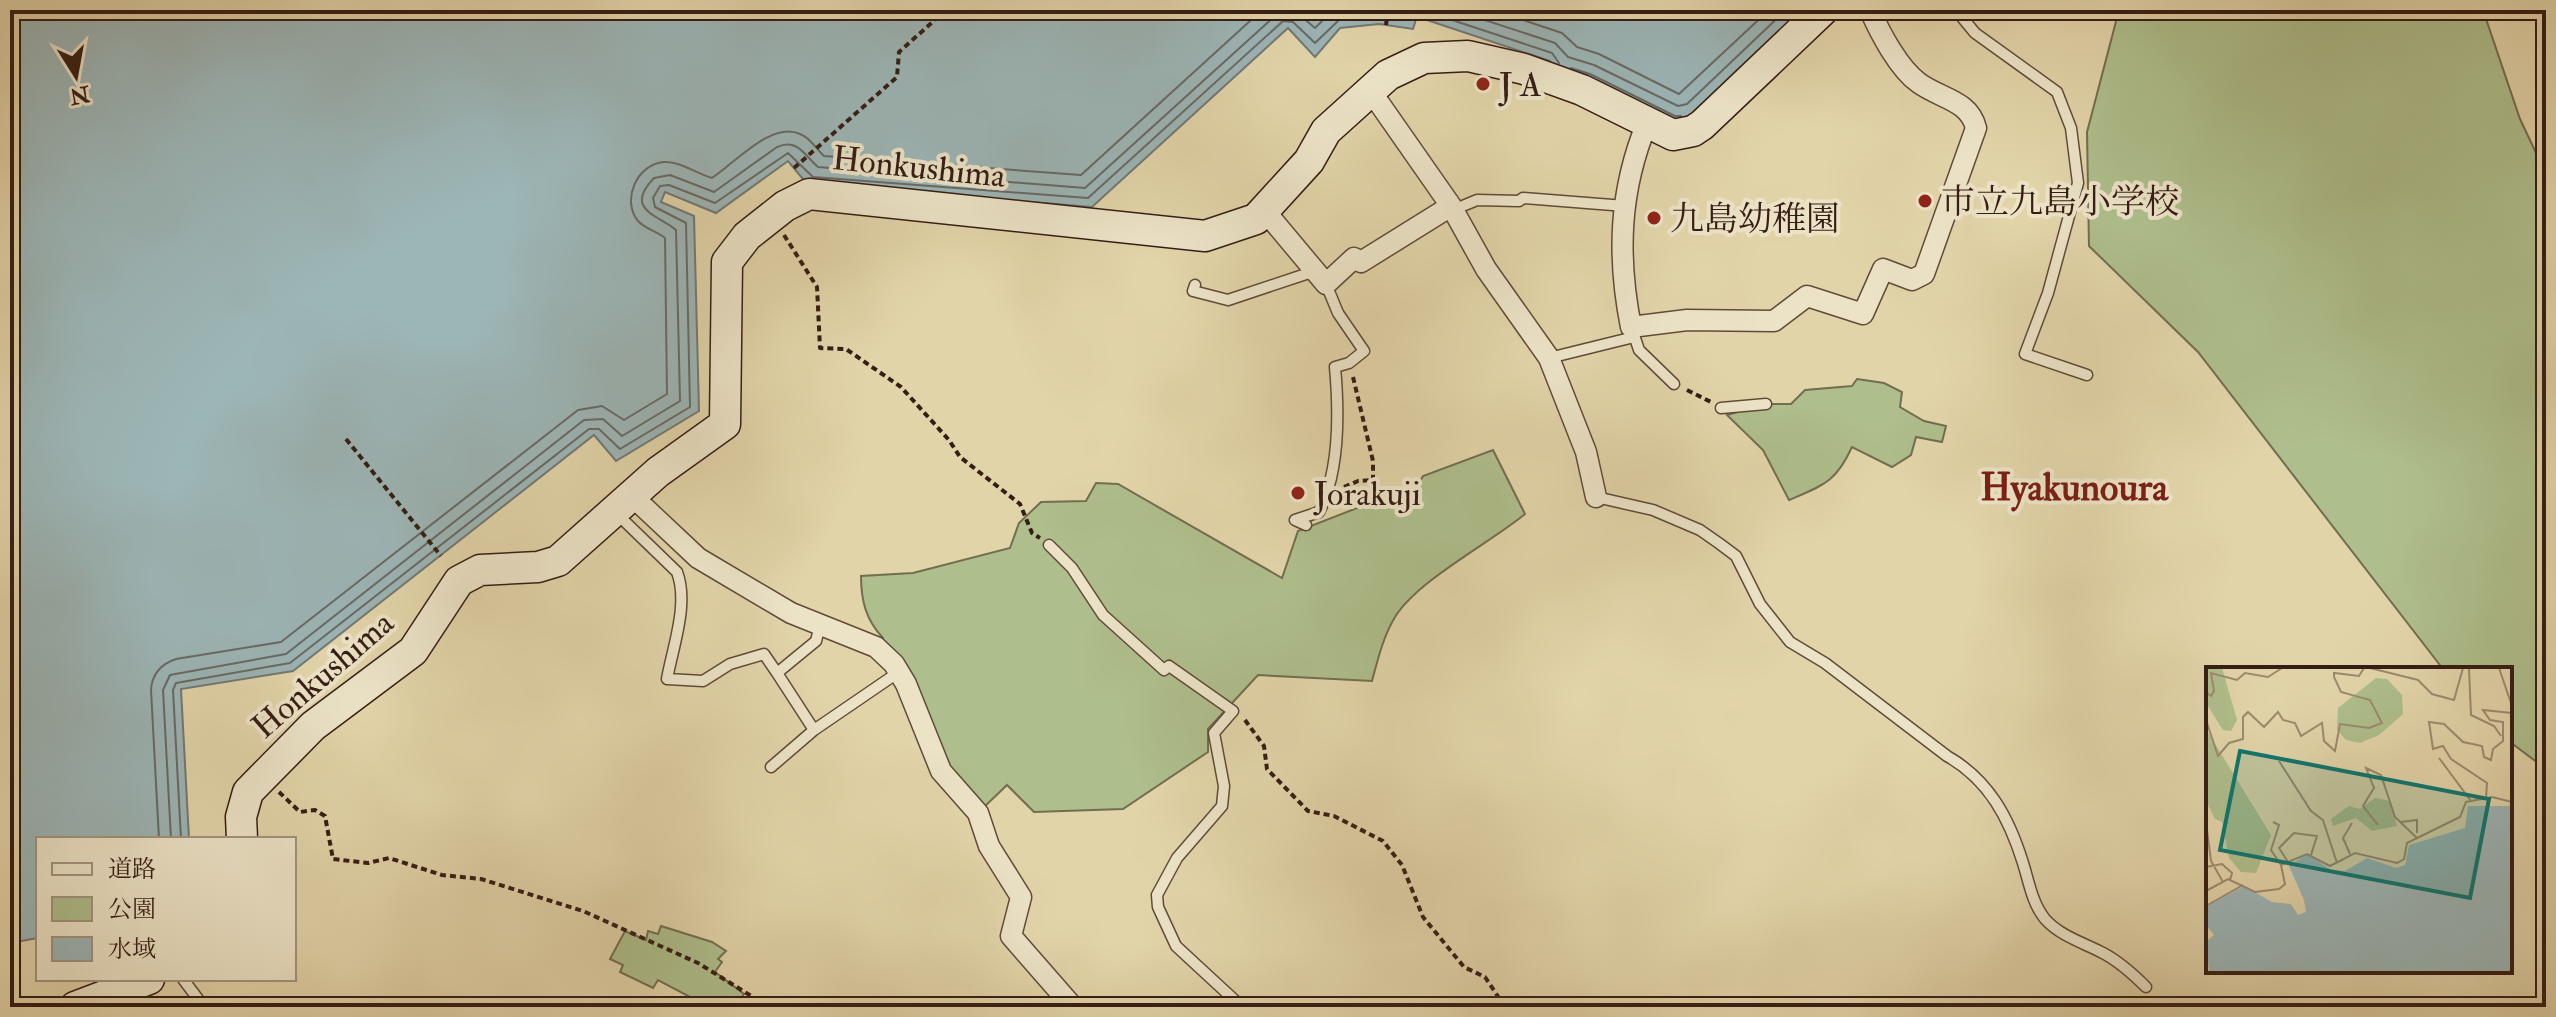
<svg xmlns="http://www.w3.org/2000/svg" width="2556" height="1017" font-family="'IM FELL Double Pica','Noto Serif JP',serif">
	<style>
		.green { fill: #aebe8c; stroke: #726e50; stroke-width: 2 }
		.water { fill: #9cb5b6; stroke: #737875; stroke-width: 2 }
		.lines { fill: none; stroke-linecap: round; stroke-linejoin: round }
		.shore { stroke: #686965; stroke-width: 2 }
		.lane-casing { stroke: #604b39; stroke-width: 13 }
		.street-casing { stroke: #604b39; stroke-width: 23 }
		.secondary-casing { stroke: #351d14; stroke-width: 33 }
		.path { stroke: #351d14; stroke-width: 4; stroke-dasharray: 6 4; stroke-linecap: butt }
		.lane { stroke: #ece3c7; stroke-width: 10 }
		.street { stroke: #ece3c7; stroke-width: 20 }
		.secondary { stroke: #ece3c7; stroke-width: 30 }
		.poi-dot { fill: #8f2418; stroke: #ece3c7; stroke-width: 3 }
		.labels { text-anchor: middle; stroke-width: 8; stroke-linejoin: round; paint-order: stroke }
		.poi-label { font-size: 34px; fill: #351d14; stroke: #ece3c7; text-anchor: start }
		.street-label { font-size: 34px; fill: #351d14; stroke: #ece3c7 }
		.quarter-label { font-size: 38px; font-weight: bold; fill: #7a1f14; stroke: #ece3c7 }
		.inset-river { fill: none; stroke: #9cb5b6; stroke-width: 4 }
		.inset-road { fill: none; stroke: #9d8b6d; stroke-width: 2 }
		.view { fill: #0f766e; fill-opacity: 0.15; stroke: #0f766e; stroke-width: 4 }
		.inset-edge { fill: none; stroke: #351d14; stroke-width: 4 }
	</style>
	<rect width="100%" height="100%" fill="#e2d4a9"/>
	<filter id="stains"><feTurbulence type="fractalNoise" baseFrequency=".0025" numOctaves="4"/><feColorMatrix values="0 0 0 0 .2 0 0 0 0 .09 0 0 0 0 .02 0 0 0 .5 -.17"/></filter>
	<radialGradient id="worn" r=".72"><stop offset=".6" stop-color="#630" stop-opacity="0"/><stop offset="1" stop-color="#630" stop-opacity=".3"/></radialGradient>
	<!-- green -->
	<path class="green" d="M2119 10H2483L2520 119 2546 174V769L2510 742V669H2443L2198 352 2089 246 2087 132Z
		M1857 379 1884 383 1902 392 1900 407 1924 421 1946 426 1942 442 1916 437 1911 455 1892 467 1852 447C1836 482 1824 485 1789 500L1763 450 1727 415 1766 404H1791L1805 390 1852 386Z
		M1493 450 1525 514C1490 543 1418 580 1395 617 1383 637 1378 659 1372 681L1258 675 1208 729V752L1123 809 1034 812 1007 785 978 813 876 647 883 638C866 620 861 601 861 576L913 573 1010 548 1019 523 1041 502 1086 501 1096 483 1118 484 1282 578 1298 531 1375 501 1410 499 1423 476Z
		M661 926 712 942 726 951 718 959 722 962 715 972 744 994 736 1004 732 1000 727 1007H709L658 980 653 988 620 972 623 965 610 959 625 931 646 940 648 931 658 934Z"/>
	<!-- water -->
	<path class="water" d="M10 10H1812L1695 122 1674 125 1548 70 1550 61 1427 20 1428 16 1418 13 1413 29 1379 24 1340 28 1315 57 1288 28 1092 207 807 184 788 161 716 213 665 192 661 202 694 216 699 411 616 461 594 435 293 671 181 689 189 839H38V938L10 943Z"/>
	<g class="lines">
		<!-- shore -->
		<path class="shore" d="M1432 10 1437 15 1552 53 1559 63
			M1454 10 1555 43 1568 57 1594 65 1678 106 1687 104 1786 10
			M1493 10 1562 33 1577 47 1599 54 1679 94 1769 10
			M1571 68 1590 74 1675 116H1681
			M159 839 151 690C152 674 161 664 176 659L281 642 578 410 602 406 624 420 667 394 665 238C657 231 645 229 638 221 621 200 637 164 664 162 680 161 697 174 712 178 735 163 771 121 800 134 811 138 816 149 824 156L1081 175 1262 10
			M171 839 163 690 170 675 286 654 584 420 603 419 622 436 680 401 676 230C659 215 623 210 654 178L670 175 714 192 777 147C798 138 804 155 818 167L1085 188 1277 14 1296 12 1315 28 1330 13 1341 10
			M181 839 173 690 176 683 290 663 589 429H599L620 449 690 407 686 223 655 207 653 198 660 186 669 185 715 203 788 153 813 177 1088 198 1283 21 1293 22 1315 43 1339 20 1379 16 1405 20 1411 10"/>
		<!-- lane casing -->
		<g class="lane-casing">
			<path id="lane" d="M1956 10 1975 33 2057 92 2071 128 2078 183 2048 293 2025 354 2087 375
				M1453 210 1477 200 1519 201 1523 198 1625 206
				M1195 285 1193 291 1228 300 1315 271
				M1633 332 1639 350 1674 384
				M1549 358 1634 337
				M1721 408 1766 404
				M1596 497 1653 510 1700 530 1720 544 1736 556 1760 604 1790 642 1825 663 1947 756C1989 780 2009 818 2023 863 2029 882 2032 903 2045 919 2060 936 2084 943 2103 953 2120 962 2133 974 2146 987
				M615 512 677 572C689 604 673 646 667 679L703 681 730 664 764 654 777 673 816 641 820 625
				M1306 525 1295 520 1319 512C1340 471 1339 411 1335 367L1349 363 1364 351 1338 313 1326 284
				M1049 545 1072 568 1103 615 1164 670 1169 666 1233 711 1214 733 1224 786 1222 806 1177 858 1157 895 1158 907 1176 946 1242 1007
				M777 673 814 730
				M771 767 814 730 893 676
				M183 979 204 1007"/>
		</g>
		<!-- street casing -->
		<g class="street-casing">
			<path id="street" d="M1370 90 1451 206 1486 269 1549 358 1586 452 1596 497
				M1647 123C1619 191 1617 256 1631 327L1687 320 1774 321 1807 296 1863 314 1883 269 1912 280 1924 274 1976 128C1969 100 1941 99 1919 83 1899 69 1880 33 1870 10
				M1264 210 1326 284 1354 258 1361 262 1451 206
				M631 495 698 558 791 613 876 647 894 664 906 684 941 771 978 813 989 846 1021 897 1011 936 1073 1007"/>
		</g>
		<!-- secondary casing -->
		<g class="secondary-casing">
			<path id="secondary" d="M242 839 241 817 248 792 313 726 413 651 459 581 480 570 538 567 558 561 658 472 725 424 727 262 747 236 785 206 809 194 1205 236 1256 219 1309 161 1326 131 1388 75 1424 58 1468 56 1524 69 1582 90 1673 135 1693 131 1702 125 1823 10
				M75 1007 149 979"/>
		</g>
		<!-- path -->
		<path class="path" d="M1386 25 1388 10
			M794 168 897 77 899 52 946 10
			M784 235 817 287 820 348 846 349 901 387 949 440 960 457 1020 504 1032 533 1040 538
			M1353 377 1373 461V484H1378
			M1687 390 1711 402
			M346 439 441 556
			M1344 487 1358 481 1373 480
			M1245 720 1264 746 1267 769 1308 811 1334 816 1383 841 1402 865 1423 917 1464 967 1485 977 1505 1007
			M279 792 300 812 315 810 325 816 333 859 368 863 389 858 442 875 481 879 583 911 698 963 769 1007"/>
		<!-- lane -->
		<use href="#lane" class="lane"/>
		<!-- street -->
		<use href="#street" class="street"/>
		<!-- secondary -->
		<use href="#secondary" class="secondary"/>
	</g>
	<!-- markers -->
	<g class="poi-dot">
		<circle cx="1483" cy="84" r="8"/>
		<circle cx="1925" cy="201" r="8"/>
		<circle cx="1654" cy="218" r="8"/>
		<circle cx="1298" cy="493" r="8"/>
	</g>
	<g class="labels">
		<!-- poi labels -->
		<g class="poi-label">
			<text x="1499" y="96">J A</text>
			<text x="1941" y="213">市立九島小学校</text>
			<text x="1670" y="230">九島幼稚園</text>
			<text x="1314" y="505">Jorakuji</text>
		</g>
		<!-- street labels -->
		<g class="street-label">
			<text transform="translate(919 166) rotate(6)" y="12">Honkushima</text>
			<text transform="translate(322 674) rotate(-41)" y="12">Honkushima</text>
		</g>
		<!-- quarter labels -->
		<g class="quarter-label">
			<text x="2074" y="500">Hyakunoura</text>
		</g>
	</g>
	<!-- overview -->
	<g transform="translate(2206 667)">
		<rect width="306" height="306" fill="#e2d4a9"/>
		<path d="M0 1H16L31 53 25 64 17 63 0 36ZM170 11 181 12 196 28 197 47 173 68 154 76 140 73 131 63 132 41ZM0 62 65 168 50 206 35 205 23 191 16 155 9 152 0 134ZM169 131 184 134 191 159 166 164 150 151 127 159 125 152 143 139 154 142Z" fill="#aebe8c"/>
		<path d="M262 139H306V305H3L0 275 8 268 0 258V240L38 219 66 235 85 237 92 248 100 245 98 233 83 199 101 187 125 203 139 204 161 191 190 201 199 198 203 178 259 161Z" fill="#9cb5b6"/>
		<path class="inset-river" d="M147 305 306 229M159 305 306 234M168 305 306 237M172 305 306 241"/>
		<path class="inset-road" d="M164 1 212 13 226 27 248 33 257 1M263 1 265 48 288 59 295 69M293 1 306 39M0 25 5 29 8 24 5 6 31 13 39 6 62 10 76 1M0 53 12 89 23 76 37 72V50L42 45 58 60 72 45 77 53 89 56 95 69 116 56 118 74 129 84 134 57 163 61 176 56 164 33 135 25 128 10V6L153 9 158 1M233 91 265 134M73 94 105 144 117 153 131 196M280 131 281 116 245 92 237 79 227 82 223 55 238 57 257 75 276 79 278 90 285 93 287 82 297 74V55L284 53 277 43 306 46M0 155 5 194 17 215M67 155 73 158 65 183 75 198M195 155 211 153V166M172 158 157 139 168 121 160 101 175 108 189 150 211 171M144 187 137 171 146 156M82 195 73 181 88 166 111 169 105 188M0 200 16 197 26 206 24 213M0 224 22 212 49 225 73 222 79 217 75 198 101 187 124 199 149 186 191 196 198 192 201 176 254 150 260 135 286 130 306 135M0 239 37 218"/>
		<path class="view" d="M34 84 283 132 264 231 14 183Z"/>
		<rect width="306" height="306" class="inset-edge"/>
	</g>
	<!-- margin -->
	<rect width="2556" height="1017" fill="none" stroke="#e2d4a9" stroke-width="40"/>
	<rect x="12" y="12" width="2532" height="993" fill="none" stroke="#351d14" stroke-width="4"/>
	<rect x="20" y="20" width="2516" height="977" fill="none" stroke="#351d14" stroke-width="2"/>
	<!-- legend -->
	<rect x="36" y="837" width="260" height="144" fill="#ece3c7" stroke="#a3947f" stroke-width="2"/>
	<rect x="52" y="863" width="40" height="12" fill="#ece3c7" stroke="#a3947f" stroke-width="2"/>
	<text x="108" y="877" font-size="24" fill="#351d14">道路</text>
	<rect x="52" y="897" width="40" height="24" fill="#aebe8c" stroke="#a3947f" stroke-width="2"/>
	<text x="108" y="917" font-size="24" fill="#351d14">公園</text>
	<rect x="52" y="937" width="40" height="24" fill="#9cb5b6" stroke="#a3947f" stroke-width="2"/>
	<text x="108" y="957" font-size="24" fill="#351d14">水域</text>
	<!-- north arrow -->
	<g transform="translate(76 76) rotate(169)" stroke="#ece3c7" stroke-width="6" paint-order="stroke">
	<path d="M0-6L14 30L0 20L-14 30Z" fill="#351d14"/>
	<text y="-12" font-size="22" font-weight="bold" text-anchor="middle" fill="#351d14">N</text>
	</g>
	<rect width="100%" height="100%" filter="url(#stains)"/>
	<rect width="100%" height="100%" fill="url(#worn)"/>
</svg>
